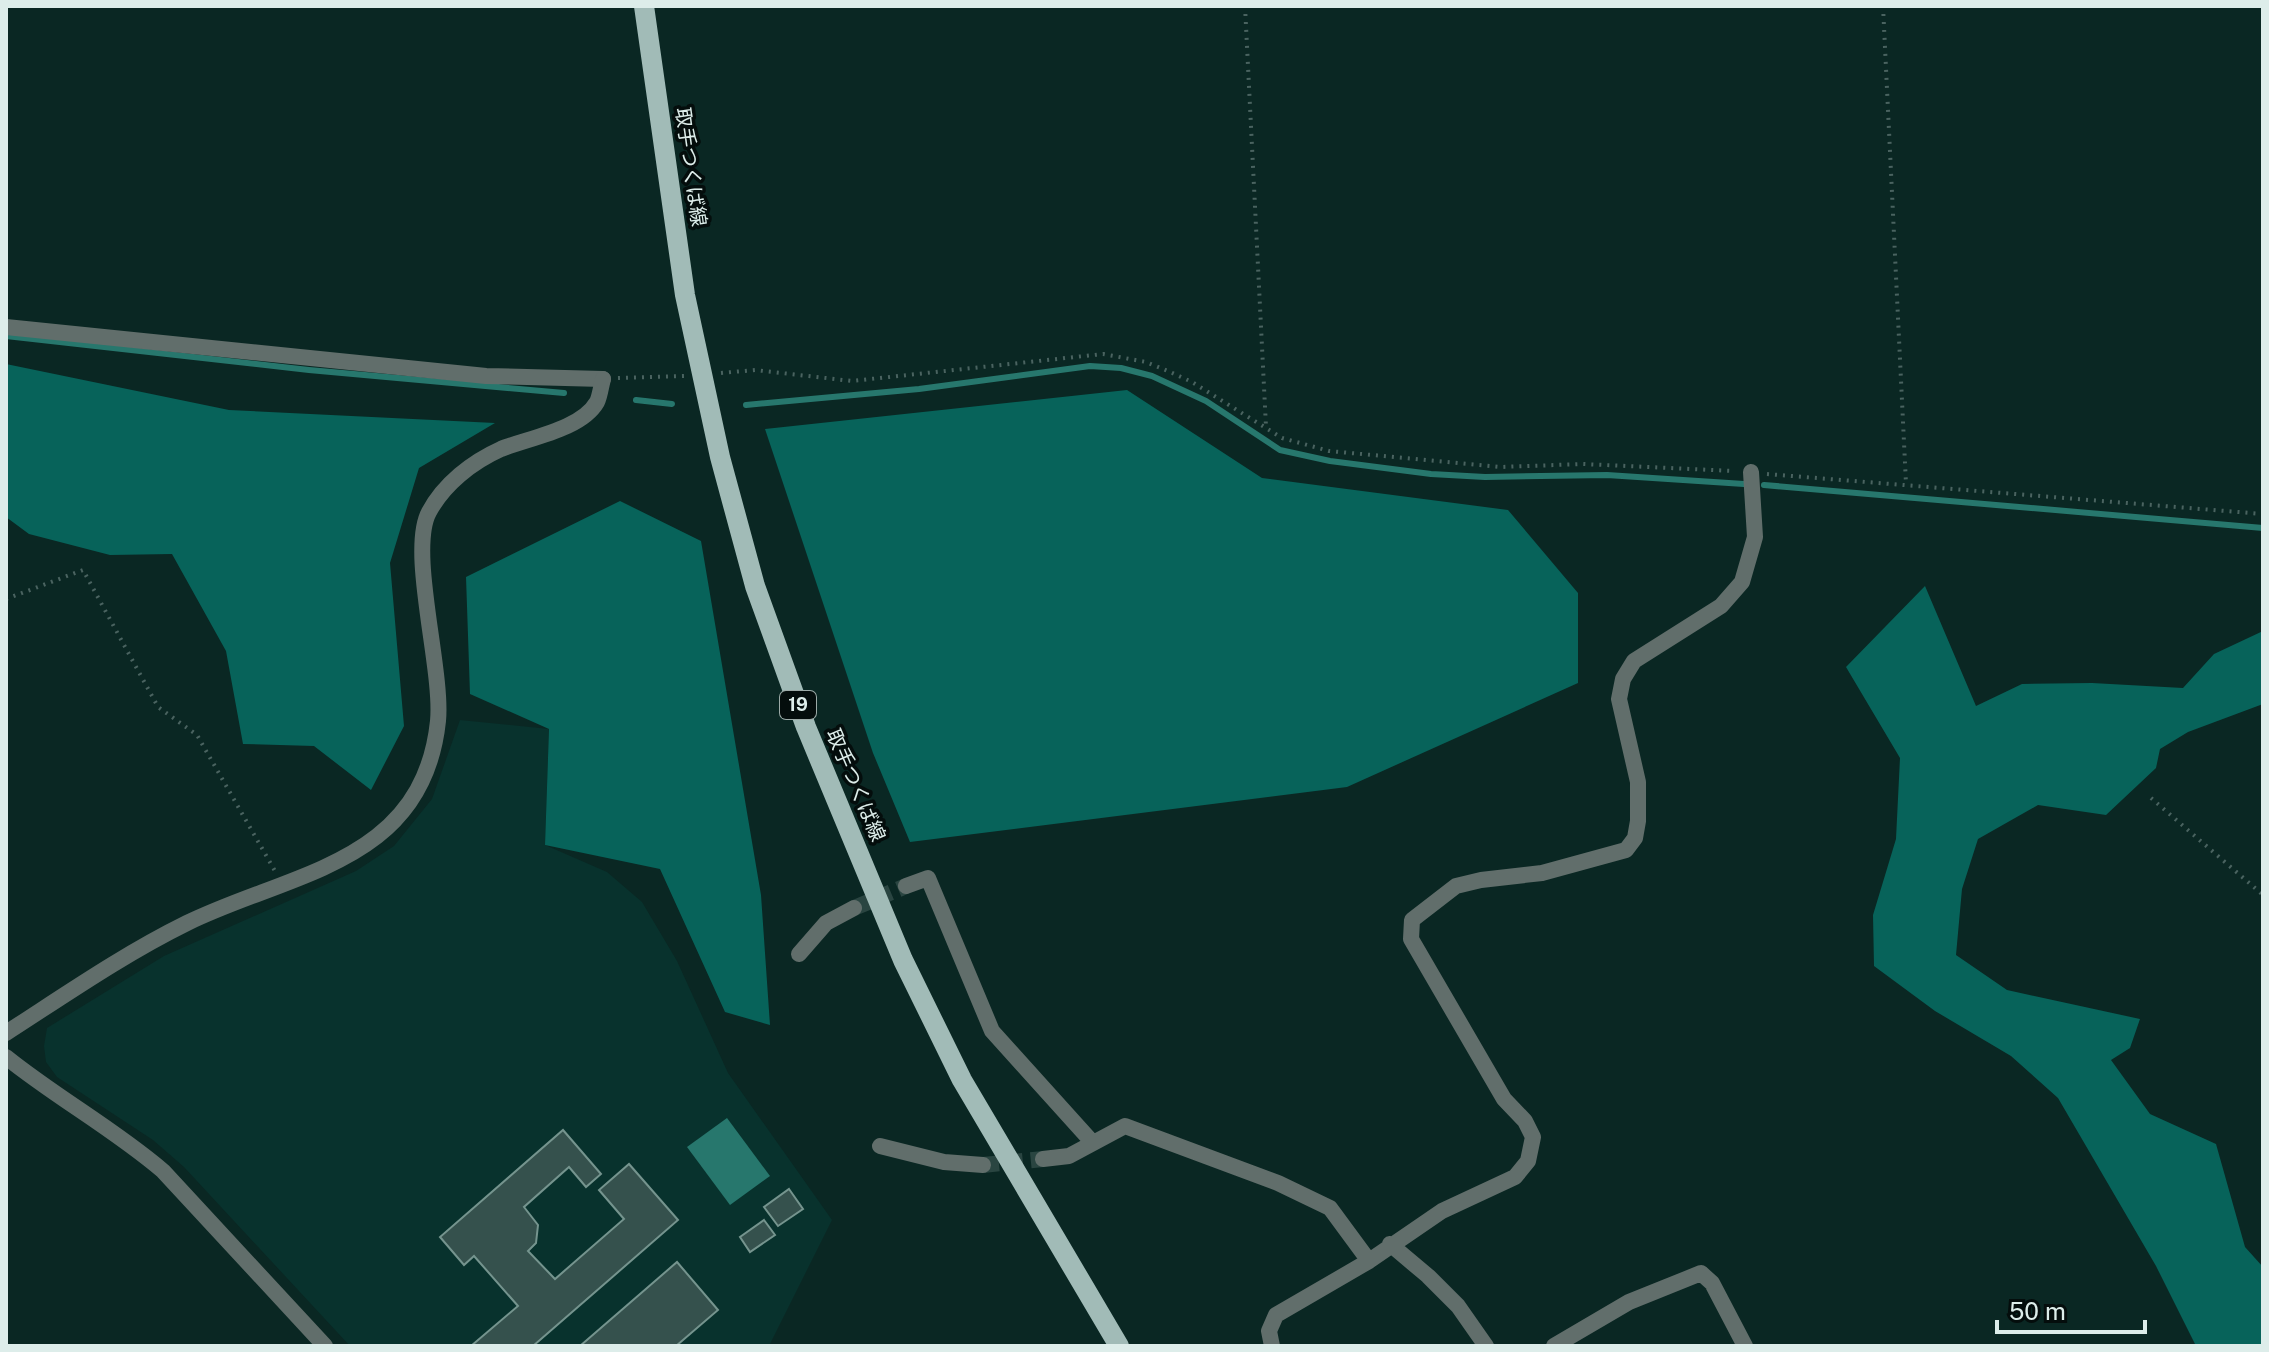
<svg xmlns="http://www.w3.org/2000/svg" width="2269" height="1352" font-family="'Public Sans','Noto Sans JP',sans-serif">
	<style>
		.built { fill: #08322d }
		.forest { fill: #07635a }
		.water { fill: #27776d }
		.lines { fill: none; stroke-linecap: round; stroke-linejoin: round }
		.stream { stroke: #27776d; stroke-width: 6 }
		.building { fill: #35514d; stroke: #75948e; stroke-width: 2 }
		.minor-tunnel { stroke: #2a4541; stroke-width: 16; stroke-dasharray: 16 8; stroke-linecap: butt }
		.path { stroke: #4a6360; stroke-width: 4; stroke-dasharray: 2 6; stroke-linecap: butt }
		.minor { stroke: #616e6b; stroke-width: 16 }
		.tertiary { stroke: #616e6b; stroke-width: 16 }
		.primary { stroke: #a1bbb7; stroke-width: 20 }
		.labels { text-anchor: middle; stroke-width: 7; stroke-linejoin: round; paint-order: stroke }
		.shield { fill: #040d0c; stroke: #9caaa7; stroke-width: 2 }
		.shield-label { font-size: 18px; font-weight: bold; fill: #ddedea }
		.street-label { font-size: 20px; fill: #ddedea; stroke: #040d0c }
	</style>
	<rect width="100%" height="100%" fill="#0a2723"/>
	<!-- built -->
	<path class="built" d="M460 720 549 729 545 845 607 872 642 902 677 961 728 1073 832 1220 769 1346H350L184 1167 153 1140 57 1077 46 1062 44 1046 47 1028 164 956 356 871 394 846 432 799Z"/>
	<!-- forest -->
	<path class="forest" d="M6 364 229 410 495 423 419 468 390 563 404 726 371 790 314 746 243 744 226 651 172 554 110 555 29 534 6 517Z
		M1127 390 1262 478 1508 510 1578 593V683L1347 787 910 842 873 753 765 429Z
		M620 501 701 541 761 895 770 1025 725 1012 660 869 545 845 549 729 470 694 466 577Z
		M1925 586 1976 706 2022 684 2092 683 2183 688 2214 654 2263 631V704L2188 732 2160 749 2156 768 2106 815 2038 805 1978 839 1962 889 1956 955 2007 990 2140 1019 2130 1048 2111 1060 2150 1114 2216 1144 2245 1247 2263 1267V1346H2196L2156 1266 2058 1098 2011 1056 1935 1011 1874 966 1873 915 1896 839 1900 758 1846 667Z"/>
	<!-- water -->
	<path class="water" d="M727 1118 770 1176 730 1205 687 1147Z"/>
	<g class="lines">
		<!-- stream -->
		<path class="stream" d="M6 336 309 370 564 393
			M636 400 672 404
			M746 405 919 389 1090 366 1121 368 1152 376 1206 401 1280 450 1330 461 1431 474 1485 477 1607 475 1744 484
			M1764 485 2263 528"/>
	</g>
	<!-- building -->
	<path class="building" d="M563 1130 601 1174 586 1187 569 1167 524 1207 538 1225 536 1243 528 1251 555 1279 624 1219 599 1190 629 1164 678 1220 533 1346H471L518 1306 474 1256 464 1265 440 1237Z
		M789 1189 803 1209 778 1226 764 1207Z
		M764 1220 775 1235 750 1252 740 1237Z
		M677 1262 718 1310 676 1346H580Z"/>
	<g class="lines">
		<!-- minor-tunnel -->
		<path class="minor-tunnel" d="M854 908 906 886
			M983 1165 1043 1159"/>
		<!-- path -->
		<path class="path" d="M1245 6 1266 427
			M1883 6 1906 484
			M721 373 755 370 852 381 1103 354 1146 362 1168 371 1192 382 1282 438 1329 451 1501 467 1583 464 1734 471
			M618 378 685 376
			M1767 474 2263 514
			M6 599 83 570 158 707 197 735 275 871
			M2151 798 2263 895"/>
		<!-- minor -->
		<path class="minor" d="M6 327 486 376 603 379
			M906 886 928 878 992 1031 1093 1143
			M799 954 826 923 854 908
			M880 1146 944 1162 983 1165
			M1043 1159 1069 1156 1125 1126 1278 1183 1330 1208 1369 1261
			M1390 1244 1428 1276 1458 1306 1486 1346
			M1272 1346 1269 1331 1276 1315 1369 1261 1442 1211 1515 1177 1528 1161 1533 1137 1525 1121 1504 1099 1411 939 1412 920 1456 886 1481 880 1542 873 1626 850 1635 838 1638 821V782L1619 699 1623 679 1634 661 1721 606 1742 582 1755 537 1751 472
			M1554 1346 1629 1302 1701 1273 1712 1283 1745 1346"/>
		<!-- tertiary -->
		<path class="tertiary" d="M6 1033C65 995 124 954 187 923 291 872 423 864 438 721 443 669 408 551 429 512 444 484 472 462 501 449 528 438 581 430 597 402 600 396 601 386 603 379
			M6 1057C57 1098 114 1129 163 1171L325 1346"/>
		<!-- primary -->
		<path class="primary" d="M644 6 685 295 720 457 755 586 806 727 903 960 962 1080 1119 1346"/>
	</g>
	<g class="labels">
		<!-- shield labels -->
		<rect class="shield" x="780" y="691" width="36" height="28" rx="6"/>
		<g class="shield-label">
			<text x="798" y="711">19</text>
		</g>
		<!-- street labels -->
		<g class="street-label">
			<text transform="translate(691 167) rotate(82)" y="7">取手つくば線</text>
			<text transform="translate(856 785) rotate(67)" y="7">取手つくば線</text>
		</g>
	</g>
	<!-- border -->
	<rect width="2269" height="1352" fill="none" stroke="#ddedea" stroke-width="16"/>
	<!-- scale -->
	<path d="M1997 1320v12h148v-12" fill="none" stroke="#ddedea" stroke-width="4"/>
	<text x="2009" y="1320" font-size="24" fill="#ddedea" stroke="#040d0c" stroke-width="6" paint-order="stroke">50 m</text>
</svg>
